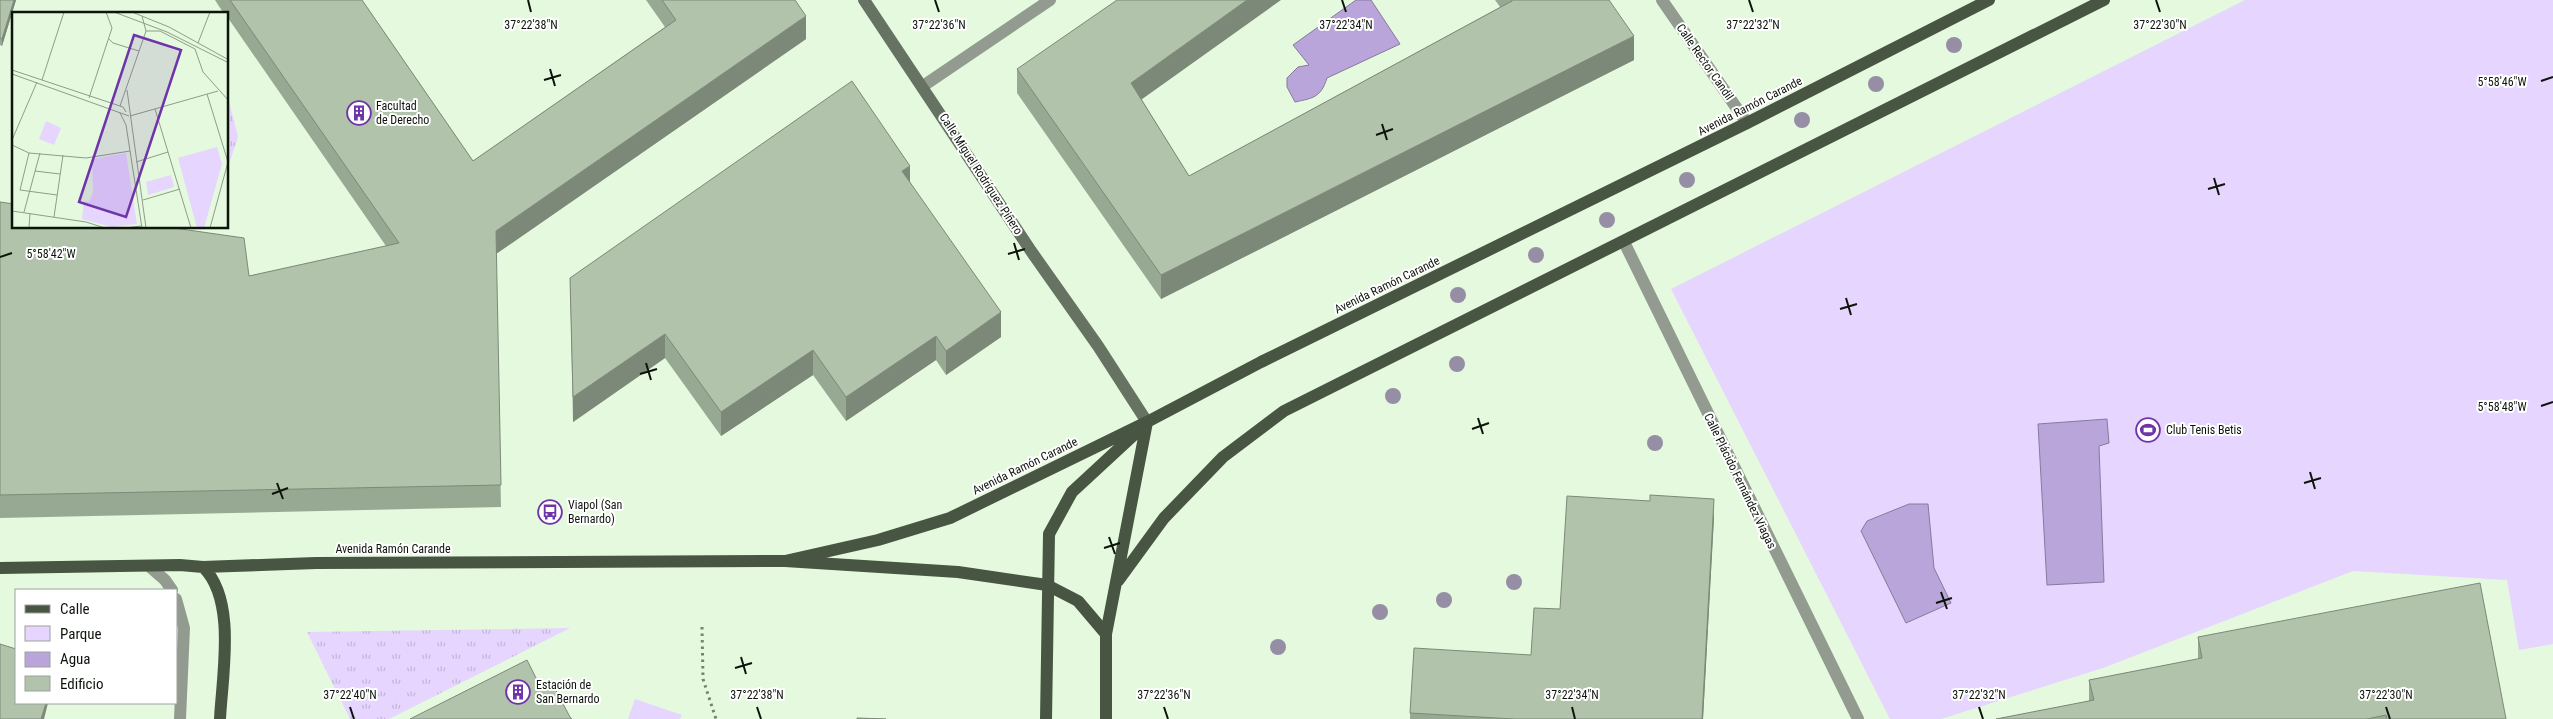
<svg xmlns="http://www.w3.org/2000/svg" width="2553" height="719" font-family="'Roboto Condensed',sans-serif">
	<style>
		.grass { fill: url(#grass-tufts) }
		.park { fill: #e6d5ff }
		.water { fill: #baa5da; stroke: #867a9c }
		.lines { fill: none; stroke-linecap: round; stroke-linejoin: round }
		.path { stroke: #758371; stroke-width: 3; stroke-dasharray: 2.5 4; stroke-linecap: butt }
		.lane { stroke: #939b90; stroke-width: 12 }
		.street { stroke: #939b90; stroke-width: 12 }
		.secondary { stroke: #667262; stroke-width: 12 }
		.primary { stroke: #475542; stroke-width: 12 }
		.tree { fill: #958ea5 }
		.wall { fill: #98a993 }
		.shaded-wall { fill: #7c8978 }
		.building { fill: #b1c4ab; stroke: #7c8978 }
		.ticks { fill: none; stroke: #0d140b; stroke-width: 2 }
		.labels { text-anchor: middle; stroke-width: 4; stroke-linejoin: round; paint-order: stroke }
		.street-label { font-size: 12px; fill: #0d140b; stroke: #fff }
		.poi-label { font-size: 12px; fill: #0d140b; stroke: #fff; text-anchor: start }
		.inset-road { fill: none; stroke: #8f9d8a; stroke-width: 1 }
		.view { fill: #6f34aa; fill-opacity: 0.15; stroke: #6f34aa; stroke-width: 2.5 }
		.inset-edge { fill: none; stroke: #0d140b; stroke-width: 2.5 }
		.ticks-label { font-size: 12px; text-anchor: middle; fill: #0d140b; stroke: #fff; stroke-width: 4; stroke-linejoin: round; paint-order: stroke }
	</style>
	<defs>
		<pattern id="grass-tufts" width="24" height="20" patternUnits="userSpaceOnUse" patternTransform="scale(1.25)"><rect width="24" height="20" fill="#e6d5ff"/><path d="M3 7l-1-3M5 7V3M7 7l1-3M15 17l-1-3M17 17v-4M19 17l1-3" fill="none" stroke="#c4b6d9"/></pattern>
	</defs>
	<rect width="100%" height="100%" fill="#e5f9de"/>
	<!-- grass -->
	<path class="grass" d="M228 97 238 137 228 167Z
		M570 628 389 719H350L307 632Z"/>
	<!-- park -->
	<path class="park" d="M2245 0H2553V644L2519 650 2507 580 2353 571 2103 668 1941 719H1890L1671 289Z
		M635 699 682 715 680 719H628Z"/>
	<!-- water -->
	<path class="water" d="M1356 0H1371L1400 44 1327 78C1321 97 1314 98 1295 102L1287 87V78L1298 67 1309 65 1293 45Z
		M2107 419 2109 443 2099 446 2104 582 2047 585 2038 424Z
		M1909 504H1928L1934 568 1951 603 1906 623 1861 531 1867 521Z"/>
	<g class="lines">
		<!-- path -->
		<path class="path" d="M702 627 703 679 716 719"/>
		<!-- lane -->
		<path class="lane" d="M149 566 165 580 172 590
			M176 599 184 628 180 719"/>
		<!-- street -->
		<path class="street" d="M1662 0 1747 123
			M923 86 1050 0
			M1624 242 1858 719"/>
		<!-- secondary -->
		<path class="secondary" d="M864 0 1031 251 1098 346 1147 422"/>
		<!-- primary -->
		<path class="primary" d="M785 561 878 540 950 518 1147 422 1261 362 1747 123 1989 0
			M203 567C237 600 222 676 220 719
			M0 568 180 565 203 567 316 563 785 561 958 572 1047 585 1078 601 1106 634
			M1118 581 1164 518 1223 457 1284 411 2104 0
			M1046 719 1049 534 1072 492 1138 431
			M1106 719V634L1147 422"/>
	</g>
	<!-- trees -->
	<g class="tree">
		<circle cx="1954" cy="45" r="8"/>
		<circle cx="1876" cy="84" r="8"/>
		<circle cx="1802" cy="120" r="8"/>
		<circle cx="1687" cy="180" r="8"/>
		<circle cx="1607" cy="220" r="8"/>
		<circle cx="1536" cy="255" r="8"/>
		<circle cx="1458" cy="295" r="8"/>
		<circle cx="1457" cy="364" r="8"/>
		<circle cx="1393" cy="396" r="8"/>
		<circle cx="1655" cy="443" r="8"/>
		<circle cx="1514" cy="582" r="8"/>
		<circle cx="1444" cy="600" r="8"/>
		<circle cx="1380" cy="612" r="8"/>
		<circle cx="1278" cy="647" r="8"/>
	</g>
	<!-- wall -->
	<path class="wall" d="M0 0H16L2 46 0 45Z
		M215 0H362L473 161 665 27 646 0H795L806 39 496 254 501 507 0 518V202L249 276 386 246 228 18V14H224Z
		M1495 0H1609L1634 60 1161 299 1017 93V69L1142 100 1189 176 1500 7Z
		M910 182 1001 337 946 375 936 360 846 421 813 375 721 436 665 358 573 422 570 278Z
		M1714 517 1703 719H1410V713L1531 655 1560 609Z
		M2198 637 2506 719H1996L2089 701V680L2198 659Z"/>
	<!-- shaded-wall -->
	<path class="shaded-wall" d="M14 0H16L2 46V39Z
		M1247 0H1281L1131 107V83Z
		M806 16V39L496 254V231Z
		M1634 36V60L1161 299V275Z
		M910 166V190L902 171Z
		M1001 312V337L946 375V351Z
		M665 334V358L573 422V397Z
		M936 336V360L846 421V397Z
		M813 350V375L721 436V412Z
		M1714 499V517L1703 719H1702Z
		M46 703H48L44 719H41Z"/>
	<!-- building -->
	<path class="building" d="M0 0H14L2 39 0 38Z
		M230 0H362L473 161 676 20 662 0H795L806 16 496 231 501 485 0 495V202L14 204V228H174L244 238 249 276 399 243Z
		M1117 0H1247L1131 83 1189 176 1512 1V0H1609L1634 36 1161 275 1017 69Z
		M852 81 910 166 902 171 1001 312 946 351 936 336 846 397 813 350 721 412 665 334 573 397 570 278Z
		M1650 495 1714 499 1702 719H1514L1410 713 1414 648 1531 655 1534 608 1560 609 1567 496 1650 501Z
		M2480 583 2506 719H2387L2386 715 2367 719H1996L2094 700 2089 680 2202 658 2198 637Z
		M0 644 16 649V703H46L41 719H0Z
		M527 660 541 688 552 683 570 717 572 719H410Z
		M857 718 886 719H857Z"/>
	<!-- ticks -->
	<path class="ticks" d="M528 0 531 12M935 0 939 12M1342 0 1346 12M1749 0 1753 12M2156 0 2160 12M550 69 555 86M544 80 561 75M2541 81 2553 77M1382 124 1387 140M1376 135 1393 129M2214 178 2219 195M2208 189 2225 184M1014 243 1019 260M1008 254 1025 249M0 257 12 253M1846 298 1851 315M1840 309 1857 304M646 363 651 380M640 374 657 369M2541 406 2553 402M1478 418 1483 434M1472 429 1489 423M2310 472 2315 489M277 483 283 499M2304 483 2321 478M272 494 288 488M1109 537 1115 554M1104 548 1120 543M1941 592 1947 609M1936 603 1952 598M741 657 746 674M735 668 752 663M350 707 354 719M757 707 761 719M1164 707 1168 719M1572 707 1575 719M1979 707 1983 719M2386 707 2390 719"/>
	<!-- icons -->
	<defs>
		<g id="building-ring" transform="scale(1.25)"><circle r="9.5" fill="#fff" stroke="#6f34aa" stroke-width="1.5"/><path d="M-4-6H4V6H1V3H-1V6H-4ZM-2.5-4.3h1.7v1.8h-1.7ZM.8-4.3h1.7v1.8H.8ZM-2.5-1h1.7V.8h-1.7ZM.8-1h1.7V.8H.8Z" fill="#6f34aa"/></g>
		<g id="stadium-ring" transform="scale(1.25)"><circle r="9.5" fill="#fff" stroke="#6f34aa" stroke-width="1.5"/><path d="M0-5a6.5 5 0 1 0 0 10a6.5 5 0 1 0 0-10ZM-3.5-1.8h7v3.6h-7Z" fill="#6f34aa"/></g>
		<g id="bus-ring" transform="scale(1.25)"><circle r="9.5" fill="#fff" stroke="#6f34aa" stroke-width="1.5"/><path d="M-5-6H5V4H4V6H2V4H-2V6H-4V4H-5ZM-3.5-4V0h7V-4ZM-3.5 1.2v1.5H-2V1.2ZM2 1.2v1.5H3.5V1.2Z" fill="#6f34aa"/></g>
	</defs>
	<g fill-rule="evenodd">
		<use href="#building-ring" x="359" y="113"/>
		<use href="#stadium-ring" x="2148" y="430"/>
		<use href="#bus-ring" x="550" y="512"/>
		<use href="#building-ring" x="518" y="692"/>
	</g>
	<g class="labels">
		<!-- street labels -->
		<g class="street-label">
			<text transform="translate(1705 62) rotate(55)" y="4">Calle Rector Candil</text>
			<text transform="translate(1750 106) rotate(-27)" y="4">Avenida Ramón Carande</text>
			<text transform="translate(981 174) rotate(57)" y="4">Calle Miguel Rodríguez Piñero</text>
			<text transform="translate(1387 285) rotate(-26)" y="4">Avenida Ramón Carande</text>
			<text transform="translate(1025 466) rotate(-26)" y="4">Avenida Ramón Carande</text>
			<text transform="translate(1740 481) rotate(64)" y="4">Calle Plácido Fernández Viagas</text>
			<text x="393" y="553">Avenida Ramón Carande</text>
		</g>
		<!-- poi labels -->
		<g class="poi-label">
			<text x="376" y="110">Facultad<tspan x="376" dy="14">de Derecho</tspan></text>
			<text x="2166" y="434">Club Tenis Betis</text>
			<text x="568" y="509">Viapol (San<tspan x="568" dy="14">Bernardo)</tspan></text>
			<text x="536" y="689">Estación de<tspan x="536" dy="14">San Bernardo</tspan></text>
		</g>
	</g>
	<!-- overview -->
	<g transform="translate(12 12)">
		<rect width="216" height="216" fill="#e5f9de"/>
		<path d="M159 163 162 175 136 183 134 170Z" fill="#e6d5ff"/>
		<path d="M34 109 49 116 42 133 27 127ZM205 135 210 152 192 216H185L166 146ZM114 141 125 212 100 215 70 207 72 189 77 190 81 180 80 147Z" fill="#e6d5ff"/>
		<path class="inset-road" d="M102 0 155 20 217 51M120 0 157 15 217 48M134 19H148L183 37 191 60 217 89M97 27 101 31 127 39M186 31 198 0M0 58 111 95 114 100M0 62 117 104M30 68 52 0M115 78 134 216M195 82 216 150 198 216M77 86 100 16 94 0M108 94 134 19 130 4M143 97 179 216M108 101 114 113 130 216M118 104 206 79M0 128 25 70M0 133 17 141 74 146 118 139M17 141 8 178 45 183M124 150 156 140M23 159 48 162M131 188 168 177M0 199 74 210 93 216M12 200 28 141M42 205 51 143M17 216 18 201M113 216 129 214"/>
		<path class="view" d="M122 23 169 38 114 205 67 190Z"/>
		<rect width="216" height="216" class="inset-edge"/>
	</g>
	<g class="ticks-label">
		<text x="531" y="29">37°22'38"N</text>
		<text x="939" y="29">37°22'36"N</text>
		<text x="1346" y="29">37°22'34"N</text>
		<text x="1753" y="29">37°22'32"N</text>
		<text x="2160" y="29">37°22'30"N</text>
		<text x="2502" y="86">5°58'46"W</text>
		<text x="51" y="258">5°58'42"W</text>
		<text x="2502" y="411">5°58'48"W</text>
		<text x="350" y="699">37°22'40"N</text>
		<text x="757" y="699">37°22'38"N</text>
		<text x="1164" y="699">37°22'36"N</text>
		<text x="1572" y="699">37°22'34"N</text>
		<text x="1979" y="699">37°22'32"N</text>
		<text x="2386" y="699">37°22'30"N</text>
	</g>
	<!-- legend -->
	<rect x="15" y="589" width="162" height="115" fill="#ffffff" stroke="#9ea19d"/>
	<rect x="25" y="605" width="25" height="8" fill="#475542" stroke="#9ea19d"/>
	<text x="60" y="614" font-size="15" fill="#0d140b">Calle</text>
	<rect x="25" y="626" width="25" height="15" fill="#e6d5ff" stroke="#9ea19d"/>
	<text x="60" y="639" font-size="15" fill="#0d140b">Parque</text>
	<rect x="25" y="652" width="25" height="15" fill="#baa5da" stroke="#9ea19d"/>
	<text x="60" y="664" font-size="15" fill="#0d140b">Agua</text>
	<rect x="25" y="676" width="25" height="15" fill="#b1c4ab" stroke="#9ea19d"/>
	<text x="60" y="689" font-size="15" fill="#0d140b">Edificio</text>
</svg>
